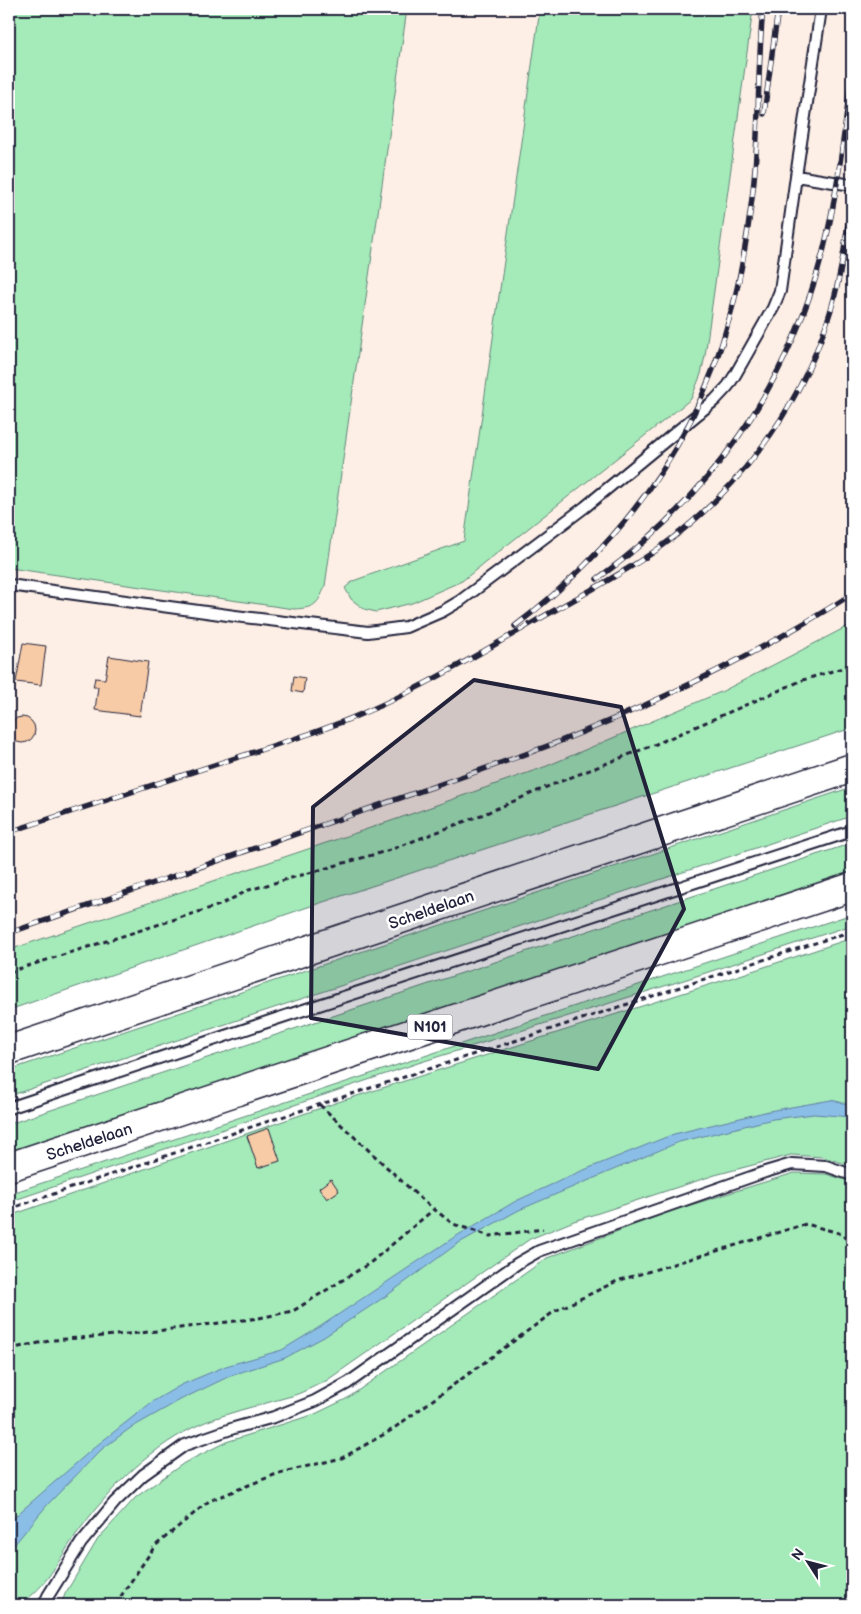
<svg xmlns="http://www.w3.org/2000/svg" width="861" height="1614" font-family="'Balsamiq Sans',sans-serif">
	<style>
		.built { fill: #fdefe5 }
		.green { fill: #a4ebb9; stroke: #63867a }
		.water { fill: #8bbee7; stroke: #6180a2 }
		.building { fill: #f8cba7; stroke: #22223b }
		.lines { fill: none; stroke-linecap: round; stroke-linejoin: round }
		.service-casing { stroke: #22223b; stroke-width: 14 }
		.primary-casing { stroke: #22223b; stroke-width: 31 }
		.path { stroke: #22223b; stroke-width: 3; stroke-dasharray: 5 4; stroke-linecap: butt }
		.service { stroke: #fff; stroke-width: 10 }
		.primary { stroke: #fff; stroke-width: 28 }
		.rail-casing { stroke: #22223b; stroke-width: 5.5 }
		.rail { stroke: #fff; stroke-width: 4; stroke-dasharray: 11; stroke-linecap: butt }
		.marked { fill: #22223b; fill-opacity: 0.2; stroke: #22223b; stroke-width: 4; stroke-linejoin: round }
		.labels { text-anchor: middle; stroke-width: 5; stroke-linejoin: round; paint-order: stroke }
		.shield { fill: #fff; stroke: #646476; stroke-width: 1 }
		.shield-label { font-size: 15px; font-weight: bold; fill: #22223b }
		.street-label { font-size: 16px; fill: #22223b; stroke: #fff }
	</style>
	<rect width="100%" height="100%" fill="#fff"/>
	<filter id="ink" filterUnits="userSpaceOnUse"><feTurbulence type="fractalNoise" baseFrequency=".02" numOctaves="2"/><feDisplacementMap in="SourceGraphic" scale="10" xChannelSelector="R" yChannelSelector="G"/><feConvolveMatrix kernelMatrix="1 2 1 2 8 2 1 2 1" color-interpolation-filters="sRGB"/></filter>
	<g filter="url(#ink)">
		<!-- built -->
		<path class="built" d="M9 9H852V624L723 691 547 766 394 820 9 950Z"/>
		<!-- green -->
		<path class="green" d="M9 9H407L325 586C318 605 314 608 294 609L9 568Z
			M540 9H753L705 356 701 374 691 399 462 581 412 603 376 612 364 609 351 599 345 588 353 581 464 541Z
			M852 624V728L305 908 9 1010V950L394 820 547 766 723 691Z
			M852 787V816L9 1096V1070Z
			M852 843V873L9 1153V1124Z
			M852 914V925L687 979 418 1063 9 1202V1194Z
			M852 938V1166L823 1157 791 1155 715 1175 574 1221 530 1239 326 1381C314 1386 301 1394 288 1397 257 1406 224 1413 194 1427 144 1452 107 1492 75 1536 60 1557 38 1605 9 1605V1216L338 1102 737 976Z
			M794 1173 826 1174 852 1182V1605H61L65 1594 98 1539 136 1497 184 1463 226 1442 315 1414 346 1399 547 1258 668 1212Z"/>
		<!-- water -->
		<path class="water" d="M831 1100 852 1105V1117L814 1114 773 1119 679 1142 519 1210 457 1244 389 1294 324 1337 285 1358 232 1375 182 1399 129 1429 102 1449 48 1504 9 1551V1523L20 1512 96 1446 152 1402 181 1385 226 1366 282 1350 318 1328 453 1238 516 1201 579 1172 674 1134 769 1111Z"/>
		<!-- building -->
		<path class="building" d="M23 643 46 646 41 685 16 682Z
			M109 656 148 662 140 716 95 710 98 687H93L95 678 105 679Z
			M294 676 305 678 303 693 292 691Z
			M9 730a13 13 0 1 1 26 0a13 13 0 1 1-26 0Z
			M269 1128 280 1161 258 1168 247 1136Z
			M331 1179 339 1191 327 1199 319 1188Z"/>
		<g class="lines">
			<!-- service casing -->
			<g class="service-casing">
				<path id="service" d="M796 176 821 9
					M9 585 235 616 368 632 406 627 443 611 460 601 585 507 715 400 728 386 735 375 773 308 780 291 796 176 852 185
					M9 1108 273 1020 852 831
					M44 1605 48 1596 81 1543 115 1502 143 1475 185 1445 234 1428 274 1417 315 1401 348 1383 518 1263 539 1251 765 1172 792 1164 826 1166 852 1175"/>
			</g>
			<!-- primary casing -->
			<g class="primary-casing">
				<path id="primary" d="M9 1050 852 768
					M9 1167 852 887"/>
			</g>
			<!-- path -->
			<path class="path" d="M9 972 220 905 249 890 390 850 484 814 549 786 656 744 803 680 852 665
				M320 1105 421 1199 453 1224 490 1236 543 1229
				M9 1209 263 1123 852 931
				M9 1349 54 1340 140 1333 259 1318 293 1311 370 1263 433 1210
				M117 1605 121 1596 155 1546 209 1501 279 1473 342 1458 390 1431 555 1311 617 1281 806 1224 839 1233 852 1243"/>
			<!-- service -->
			<use href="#service" class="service"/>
			<!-- primary -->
			<use href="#primary" class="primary"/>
			<!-- rail casing -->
			<g class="rail-casing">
				<path id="rail" d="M764 114 778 9
					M597 579C710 498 788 386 823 252 838 193 844 132 852 72
					M515 626C620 546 696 445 730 316 742 275 748 232 753 190 760 130 757 69 763 9
					M9 832 315 732C393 705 462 664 532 623 574 599 618 577 658 549 736 493 797 413 827 322 841 281 846 238 852 195
					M9 933C123 893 237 854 351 815 420 791 490 768 558 742 659 702 761 652 852 594"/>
			</g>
			<!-- rail -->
			<use href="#rail" class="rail"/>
		</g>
	</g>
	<!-- marked area -->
	<path class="marked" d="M474 680 621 707 684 909 598 1069 311 1018 313 807Z"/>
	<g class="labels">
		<!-- shield labels -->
		<rect class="shield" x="407.5" y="1014.5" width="45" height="25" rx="4"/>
		<g class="shield-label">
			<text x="430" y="1032">N101</text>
		</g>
		<!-- street labels -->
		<g class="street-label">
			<text transform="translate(431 909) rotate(-19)" y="6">Scheldelaan</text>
			<text transform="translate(89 1141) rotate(-18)" y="6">Scheldelaan</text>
		</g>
	</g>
	<!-- margin -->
	<rect width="861" height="1614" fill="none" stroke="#fff" stroke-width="30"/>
	<rect x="15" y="15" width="831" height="1584" fill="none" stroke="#22223b" stroke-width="2" filter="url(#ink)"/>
	<!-- north arrow -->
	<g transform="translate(808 1562) rotate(306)" stroke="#ffffff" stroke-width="4" paint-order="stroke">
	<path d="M0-4L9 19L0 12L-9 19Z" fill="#22223b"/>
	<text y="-8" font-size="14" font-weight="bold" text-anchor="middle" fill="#22223b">N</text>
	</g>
</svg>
